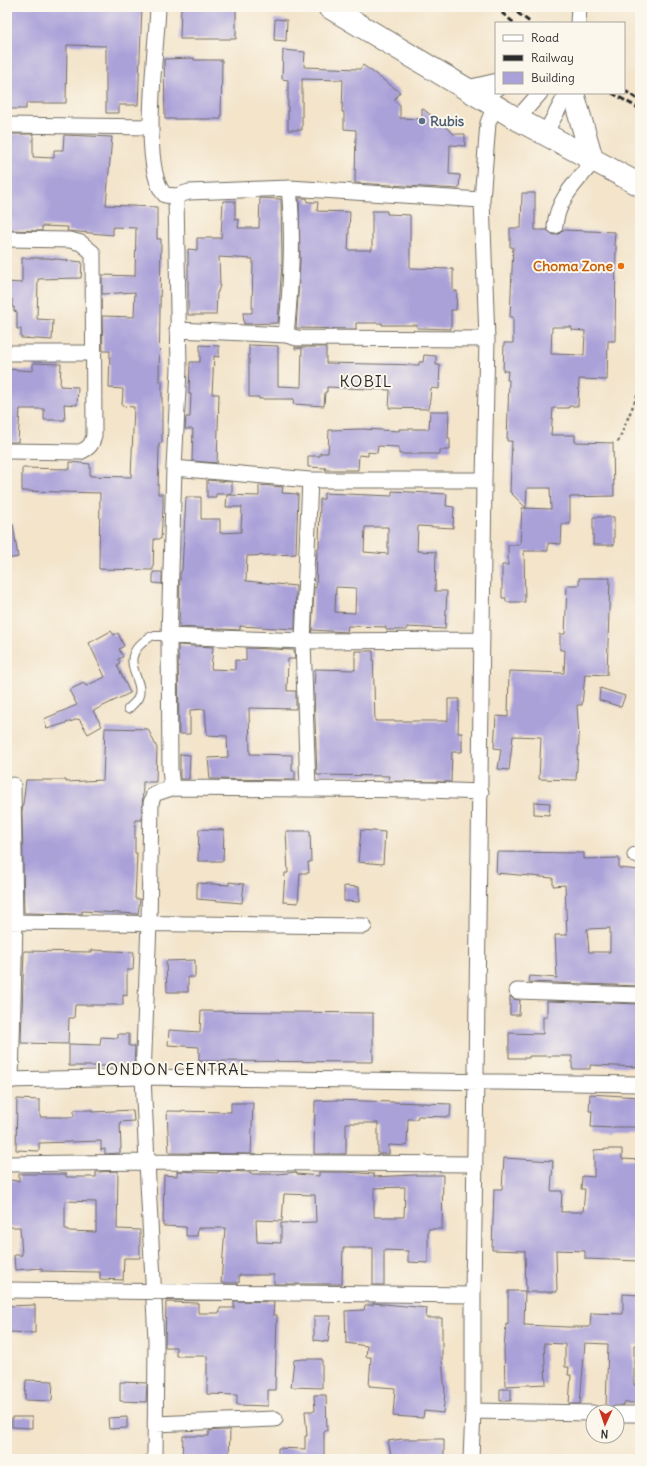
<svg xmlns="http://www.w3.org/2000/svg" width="647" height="1466" font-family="Delius,sans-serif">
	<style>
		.building { fill: #aaa1d9; fill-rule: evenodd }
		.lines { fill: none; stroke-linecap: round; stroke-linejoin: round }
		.service-casing { stroke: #716c63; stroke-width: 10 }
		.minor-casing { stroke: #716c63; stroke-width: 17 }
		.primary-casing { stroke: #716c63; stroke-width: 24 }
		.path { stroke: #716c63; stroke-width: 2.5; stroke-dasharray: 3 3; stroke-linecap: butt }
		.service { stroke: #fff; stroke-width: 8 }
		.minor { stroke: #fff; stroke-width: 15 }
		.primary { stroke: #fff; stroke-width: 22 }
		.rail { stroke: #2b2b2b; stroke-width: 3; stroke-dasharray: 6 3; stroke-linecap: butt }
		.service-dot { fill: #5c6f8a; stroke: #fbf7ec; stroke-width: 1.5 }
		.food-dot { fill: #e8710a; stroke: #fbf7ec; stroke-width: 1.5 }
		.labels { text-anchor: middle; stroke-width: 4; stroke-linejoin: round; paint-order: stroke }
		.service-label { font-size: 14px; font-weight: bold; fill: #4e5e75; stroke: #fbf7ec; text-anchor: start }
		.food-label { font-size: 14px; font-weight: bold; fill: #c56008; stroke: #fbf7ec; text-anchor: end }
		.quarter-label { font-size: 16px; letter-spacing: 1px; fill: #2b2b2b; stroke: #fbf7ec }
	</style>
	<rect width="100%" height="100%" fill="#fbf7ec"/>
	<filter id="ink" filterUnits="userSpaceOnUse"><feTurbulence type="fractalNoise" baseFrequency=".025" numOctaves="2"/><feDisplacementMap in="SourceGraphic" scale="8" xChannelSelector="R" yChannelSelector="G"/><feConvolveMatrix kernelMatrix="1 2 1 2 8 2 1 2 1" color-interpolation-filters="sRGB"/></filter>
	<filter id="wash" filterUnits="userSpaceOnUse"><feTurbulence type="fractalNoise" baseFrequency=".012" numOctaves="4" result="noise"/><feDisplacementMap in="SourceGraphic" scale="16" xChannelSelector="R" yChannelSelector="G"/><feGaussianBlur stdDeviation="0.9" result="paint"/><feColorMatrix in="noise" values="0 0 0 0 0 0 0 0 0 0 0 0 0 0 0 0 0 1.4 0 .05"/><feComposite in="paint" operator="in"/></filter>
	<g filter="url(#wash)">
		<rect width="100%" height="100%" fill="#f3e4ca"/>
		<g id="blocks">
			<!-- building -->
			<path class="building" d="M7 7H142L138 105H119V113H106V46L67 45 66 103H26V109H7Z
				M181 7H236V39H180Z
				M275 19 287 20 286 41 274 40Z
				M283 50 305 52 304 67 360 69 363 65 400 92 394 100 400 105V118L420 119 422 121V108L454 134H465V146L450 145 449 174 460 175 459 189 355 183 356 130 344 129V112H342L343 80 302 79V130H288V80L282 79Z
				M194 58V60H222L221 119H165L164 59Z
				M7 134H33V157L54 158V150H63L64 135 112 137 106 205 157 207V239H161L159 381H162V443H159L158 494H163V507L161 539H154L153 570 99 569 100 493 22 491V468L70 469V462L90 464V476L131 477 134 407 122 406 123 389 109 388 110 351H103L102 316 134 317 135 292 102 294V275L135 276 136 228 113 227V235L67 231 68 227 42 226V231L7 230Z
				M522 193H535V230H547L554 235 559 234 563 230 615 232 614 245H616L615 341H608L607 380 579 379 578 406H569V408H553L551 435H575V442L613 443 614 496 570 497V524H562L561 544 548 543V551H524L525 602H506V598H502V565H508V545H520L522 508 551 509 550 488H527L526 508 510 492 512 441H507L509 380H507L508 371H503L504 343H513V317H510L513 247H510V228H521ZM552 327H572V330L585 331 584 355 551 354Z
				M260 198 281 199 282 262 278 323 244 324 243 313H252L253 259 219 257 220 285 218 292H217L216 315H188V249L197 250V238H221L223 201H235V219L239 220 238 228H259Z
				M299 198H307V202H318L317 211 350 212 348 250H372V211H387V214L410 215V268L453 269V291H457L456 310H451V329L417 328V325H382V323H356V329L296 328 300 262Z
				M22 258H48L82 262 81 278 38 279 37 319 53 320 52 340 21 338V329H17V312L14 311V307H12V299H7V282L22 283Z
				M200 345 219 346V357L214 356 212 394H219L217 463 192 461 193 429H185L186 417H190L191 394H189L190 362H200Z
				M249 345 278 346V386L301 387 302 348 295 349V347H326V363L419 365V362H423L424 355 436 356V365H440L439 389 431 388 429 409 389 408 390 390 327 387V392H325L324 406 293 404 294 399H259V397H249Z
				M33 363 61 364 60 386 78 387 77 405 64 404 65 420H44V409H20L18 442H8L7 369 33 371Z
				M430 411H449L448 438H450V450H440V454H399V447L378 446 377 453 368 452V456L359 455 358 470H325L326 468 308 467V456H320V453H328L329 430 362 429 399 431V429H429Z
				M207 480 232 482V494H216V497H207Z
				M259 485 283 487 282 493 298 494 296 554 247 556 246 581 296 586 295 629 240 626V630L179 627 180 573 182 570 186 497H201V519H220V533L241 532 242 507H226L227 495 259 496Z
				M392 491 447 494 446 506 454 507 453 528 418 526 417 551 436 552 435 591H447L445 629 407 627V630H386V627L348 626 347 632 312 630 314 587 316 588 317 549 319 548 320 499H324V493L392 496ZM365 527H388V554L364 552ZM336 587 356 588 355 613 335 612Z
				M593 517H614V545H593Z
				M13 524 18 557 7 559V525Z
				M153 572H162V584L153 583Z
				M579 578H610L607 675 585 674 582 705H577L579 738 576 780 539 779 541 737 513 736 509 770 498 769 501 749 494 748 496 716 508 717 509 671 564 673 565 650H560V634H565L567 585H579Z
				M111 631 114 635 118 633 124 646 119 649 123 657 118 659 120 663 117 665 130 693 93 711 102 726 88 734 79 719 47 729 44 719 77 705 69 690 84 683 86 686 105 677 89 643Z
				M178 645 213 647 211 669 235 670V660L246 661V648L294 650 295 659H288L287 691H296V709L249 708 250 754 292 755V771H295V780L210 779 208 758 228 757 227 736 207 735 205 709 190 710V734H179Z
				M355 651H373L375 721H448V699H459L458 733H462V752H452L451 782 388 781 389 776 317 775 314 691 315 669 355 670Z
				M600 688 625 696 621 707 599 700Z
				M105 728 148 729 157 748 156 782H143L142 820H135V853H137L135 899H140L138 914 82 911V914L24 913 22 812 26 780H66V782L103 780Z
				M180 754 190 755 189 779H180Z
				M534 802 550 803 549 815 534 814Z
				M199 829 224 830 223 861H198Z
				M361 830 385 832 383 864 358 862Z
				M286 831H310L311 862H308L309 873H300L298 903 283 902 285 873H288Z
				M497 852 584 853V859L619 858V868L640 870V986L529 982 530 976 557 978 555 935H567L565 885 553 886V878L496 873ZM610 928V952H589L587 929Z
				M229 882 244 884 242 903 197 899V883L229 885Z
				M344 886 359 887V902L344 901Z
				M92 950 134 952 133 970H127V996L123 995V1005H75L74 1018H69L68 1044 21 1043 24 951 92 952Z
				M195 960V977H188V992H167L166 961Z
				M510 996 513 999 520 1000 519 1015H510Z
				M547 1001 640 1004V1067L590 1065V1069H572V1056H529V1058H509V1033L543 1034V1017H547Z
				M201 1011 373 1013V1062L199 1061V1047L168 1045 169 1030 200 1032Z
				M118 1034H129V1046H135L134 1068H127V1066H69V1044L100 1045 101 1037 118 1038Z
				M590 1094 640 1097V1127H613V1128L591 1127 592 1111H589Z
				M17 1099 40 1100V1117H74V1110H92V1112L133 1110 134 1121 120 1122 121 1149H120V1153L105 1154V1149L101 1150V1141L39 1143V1151L16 1150Z
				M335 1100 451 1104 450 1117 418 1116 417 1119H408L407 1146 389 1145V1154H378V1123H346V1154H314L315 1101Z
				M231 1103H253L251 1154 169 1153 167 1111 231 1112Z
				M609 1149H622V1159L640 1160V1261L585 1259V1251L556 1250 557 1292H526L525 1251 492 1250 494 1189H502L504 1158 553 1161 551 1191H562L561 1212H583L585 1189H581L582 1176 594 1177V1150Z
				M118 1171 117 1229 140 1230V1258H124L123 1280 100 1279V1272L42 1271V1268L15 1270 14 1255H22L20 1227H7V1180L19 1181V1174H66V1177H96V1172ZM65 1201 96 1202V1232L68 1231V1229H65Z
				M177 1171 218 1173V1171L251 1172V1174H278L296 1172 297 1174 319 1176V1172H345L374 1174V1177L414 1175H443L442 1229H428V1263L408 1262V1251L384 1250V1285H373V1248H343L342 1284H274V1275H239V1283H221L225 1228H198L197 1236H186V1227L163 1226 164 1175 177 1176ZM405 1187 404 1217H374V1188ZM284 1194 315 1195 316 1222 281 1223V1243L257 1242 256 1220 282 1221Z
				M508 1291H525L524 1325 567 1327H590L591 1313 623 1314V1294L640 1295V1345H634V1385H640V1403H624V1405L606 1408 608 1344 585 1343 580 1404H569L571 1375H568L569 1367H565V1344L544 1343 546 1384 505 1386 504 1350 506 1324 508 1325Z
				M234 1301 274 1302 273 1315H277L275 1390H268V1406L237 1405V1395L207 1394V1356H176V1347H165L166 1302 198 1303V1313H220V1308H234Z
				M373 1303 427 1308 426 1318H442V1359L445 1393 443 1413 424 1411 423 1418 393 1416 395 1388 369 1386 371 1357H366L367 1346 346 1343 345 1311 364 1310 365 1305H373Z
				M35 1305V1333L7 1332V1306Z
				M314 1316H331L328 1342 314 1340Z
				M304 1359H322V1388L291 1387 294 1360Z
				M26 1380 53 1381 52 1401 25 1400Z
				M120 1382 147 1383 146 1402 120 1401Z
				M500 1389H511V1401H500Z
				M314 1395H326L327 1431H324V1459H278V1448L305 1449V1436H307L305 1411H315Z
				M12 1417H32V1428L12 1427Z
				M127 1417V1428L109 1429 108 1418Z
				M221 1430H230L229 1459H182L183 1436H209V1431Z
				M402 1439H444V1459H392L388 1441Z"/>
		</g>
	</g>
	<g filter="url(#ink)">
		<use href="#blocks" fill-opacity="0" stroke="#716c63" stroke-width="1"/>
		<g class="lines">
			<!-- service casing -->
			<g class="service-casing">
				<path id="service" d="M155 636H169
					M128 709C131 706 136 702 138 698 147 679 113 660 150 637"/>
			</g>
			<!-- minor casing -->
			<g class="minor-casing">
				<path id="minor" d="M158 7C157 46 139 169 165 195L176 196 179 369 174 468 169 636 170 769 172 788 154 794 151 803 149 923 143 1077 147 1162 475 1164
					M578 23 579 7
					M517 119 540 93
					M7 125 151 127
					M545 134 567 93
					M176 196 189 192 289 188 482 200
					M555 226C557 200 577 181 593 162
					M7 239 70 240 81 243 93 253 94 435C92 445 89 448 80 452L7 451
					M177 330 286 335 297 338 487 339
					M286 335C291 287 294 237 289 188
					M7 353H93
					M174 468 310 480H484
					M169 636 303 641 482 640
					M172 788 429 790 481 792
					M308 789 303 641 310 480
					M635 855 640 854
					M7 922 364 926
					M517 991 640 995
					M7 1080 143 1077 640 1084
					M11 1081 15 922 13 785
					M7 1164 147 1162 156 1340 155 1459
					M7 1290 473 1295
					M473 1411 593 1413
					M617 1414H640
					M155 1424 275 1419
					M471 1459 473 1411V1295L484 480 487 339 482 200 488 123 495 105"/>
			</g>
			<!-- primary casing -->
			<g class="primary-casing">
				<path id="primary" d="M329 7 517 119 640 185
					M470 91 496 85
					M573 93 593 162"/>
			</g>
			<!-- path -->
			<path class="path" d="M618 442 640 389"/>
			<!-- service -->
			<use href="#service" class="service"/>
			<!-- minor -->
			<use href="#minor" class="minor"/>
			<!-- primary -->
			<use href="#primary" class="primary"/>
			<!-- rail -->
			<path class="rail" d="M495 7 514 23
				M510 7 531 23
				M624 90 640 101
				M612 93 640 109"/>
		</g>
	</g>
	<!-- markers -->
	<circle class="service-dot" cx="422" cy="121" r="4"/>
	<circle class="food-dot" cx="621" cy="266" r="4"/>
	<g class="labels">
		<!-- service labels -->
		<g class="service-label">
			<text x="430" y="126">Rubis</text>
		</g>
		<!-- food labels -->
		<g class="food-label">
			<text x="613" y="271">Choma Zone</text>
		</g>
		<!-- quarter labels -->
		<g class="quarter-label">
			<text x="366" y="387">KOBIL</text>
			<text x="173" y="1075">LONDON CENTRAL</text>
		</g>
	</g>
	<!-- margin -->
	<rect width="647" height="1466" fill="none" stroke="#fbf7ec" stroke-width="24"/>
	<!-- legend -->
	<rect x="495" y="22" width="130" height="72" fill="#fbf7ec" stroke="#a8a59f"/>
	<rect x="503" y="35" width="20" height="6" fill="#ffffff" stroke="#a8a59f"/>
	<text x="531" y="42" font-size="12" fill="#2b2b2b">Road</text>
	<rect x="503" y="55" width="20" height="6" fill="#2b2b2b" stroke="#a8a59f"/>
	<text x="531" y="62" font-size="12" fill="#2b2b2b">Railway</text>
	<rect x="503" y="72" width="20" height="12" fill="#aaa1d9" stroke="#a8a59f"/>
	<text x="531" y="82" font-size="12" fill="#2b2b2b">Building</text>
	<!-- north arrow -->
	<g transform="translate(605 1424) rotate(183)"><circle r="19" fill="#fbf7ec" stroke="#a8a59f"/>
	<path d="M0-3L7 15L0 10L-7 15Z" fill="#c8321e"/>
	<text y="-6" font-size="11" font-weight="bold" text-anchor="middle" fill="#2b2b2b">N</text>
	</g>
</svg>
